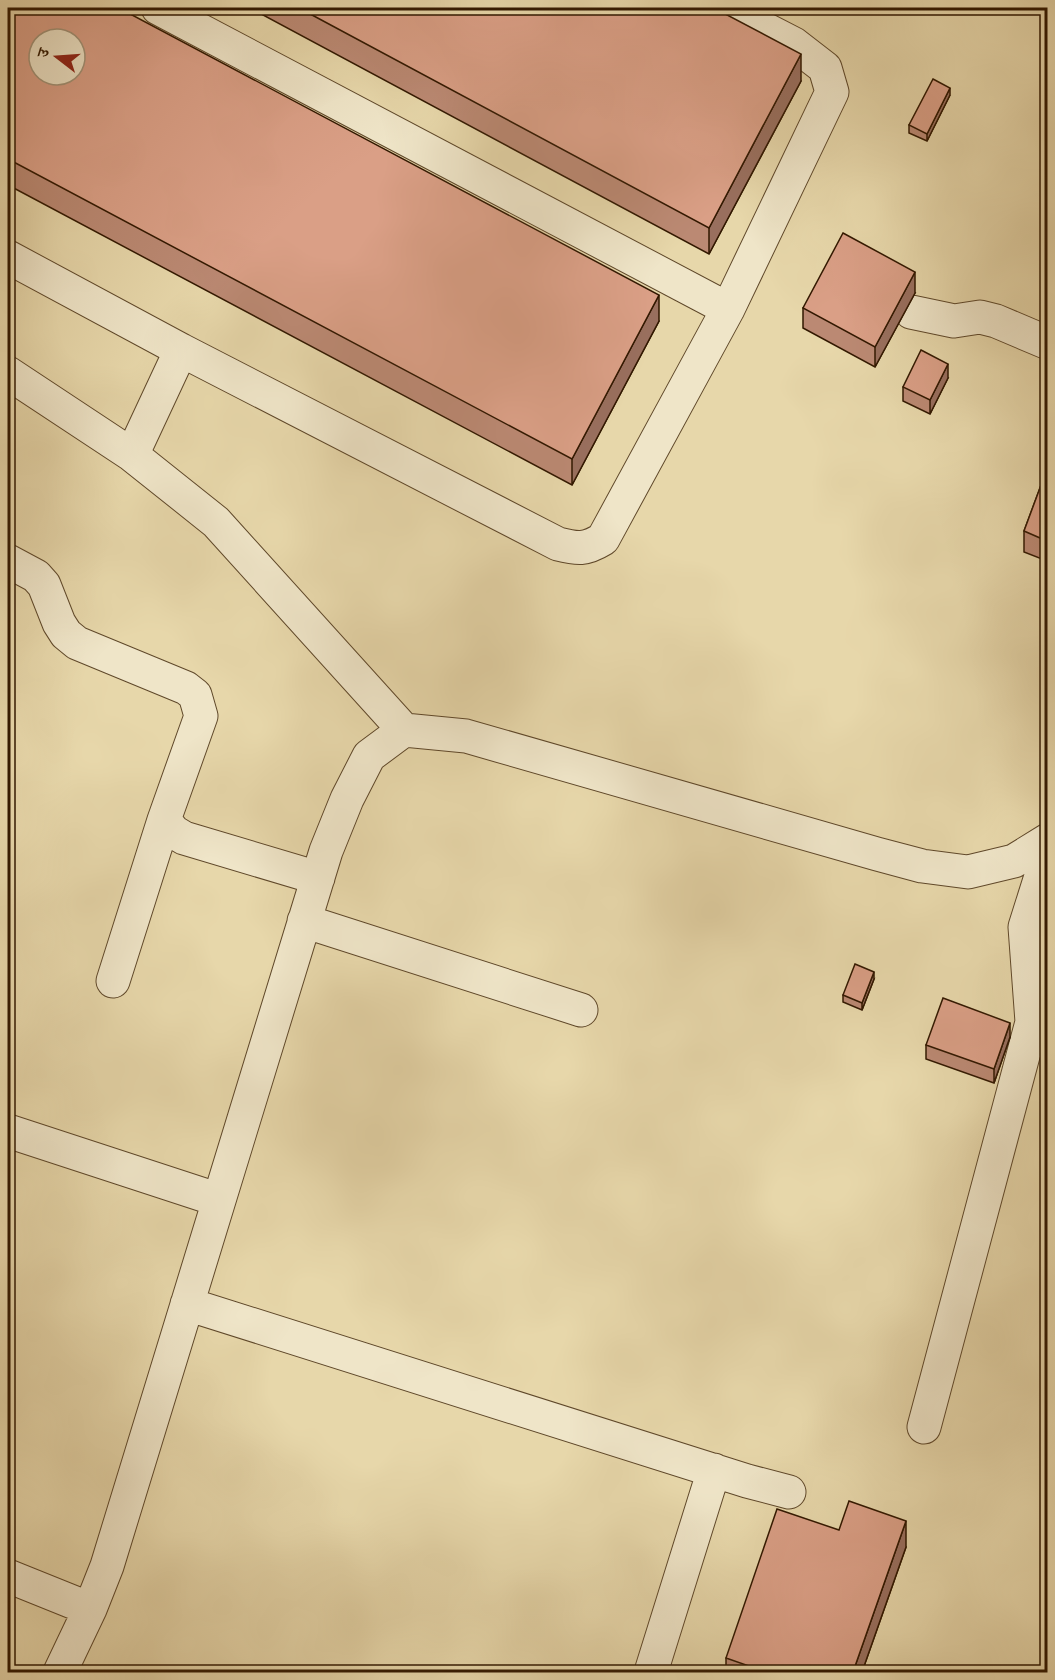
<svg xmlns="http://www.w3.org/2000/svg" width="1055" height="1680" font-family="Vollkorn,'Noto Serif Devanagari',serif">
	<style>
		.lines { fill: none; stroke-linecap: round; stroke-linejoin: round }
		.minor-casing { stroke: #5f482a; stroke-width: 35 }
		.minor { stroke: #efe5c8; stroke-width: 33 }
		.wall { fill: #bb8973; stroke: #321800; stroke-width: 1.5 }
		.shaded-wall { fill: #996f5e; stroke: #321800; stroke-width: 1.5 }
		.building { fill: #da9f86; stroke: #321800; stroke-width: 1.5; fill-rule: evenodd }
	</style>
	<rect width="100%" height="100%" fill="#e7d7aa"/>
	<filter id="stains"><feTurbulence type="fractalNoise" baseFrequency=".00333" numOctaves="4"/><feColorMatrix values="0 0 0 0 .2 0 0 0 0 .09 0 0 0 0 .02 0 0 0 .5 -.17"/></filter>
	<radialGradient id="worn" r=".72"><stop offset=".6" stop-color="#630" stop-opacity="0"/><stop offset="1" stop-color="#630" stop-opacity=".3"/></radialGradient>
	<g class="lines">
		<!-- minor casing -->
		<g class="minor-casing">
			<path id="minor" d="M158 8 728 309
				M8 257 181 350 132 455
				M911 312 954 321 980 317 996 321 1048 343
				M181 350 558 544C578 549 585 550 603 539L728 309 832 92 825 68 794 44 724 8
				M8 373 132 455 216 522 404 730
				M8 561 36 576 44 585 59 623 66 634 77 643 186 688 195 695 201 716 164 820 174 832 184 838 318 878
				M304 921 581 1010
				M113 981 164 820
				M1043 1041 1032 1022 1025 927 1048 854
				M8 1131 219 1200
				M187 1304 747 1481 789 1492
				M924 1427 1032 1022
				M8 1576 90 1609
				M60 1672 90 1609 107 1566 326 851 347 799 369 756 404 730 466 736 877 854 922 866 968 872 1014 861 1048 840
				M651 1672 714 1470"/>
		</g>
		<!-- minor -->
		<use href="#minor" class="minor"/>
	</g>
	<!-- wall -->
	<path class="wall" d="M8 8 659 321 572 485 8 185Z
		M250 8H714L801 81 709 254Z
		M950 95 927 141 909 133V125Z
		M915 293 875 367 803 328V308Z
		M948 378 930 414 903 401V387Z
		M1047 469V561L1024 552V531Z
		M874 979 862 1010 843 1002V995Z
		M1010 1037 994 1083 926 1059V1045Z
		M1047 1221V1257L1041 1255V1241Z
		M839 1530 906 1547 862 1672H726V1658Z"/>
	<!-- shaded-wall -->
	<path class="shaded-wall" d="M801 54V81L709 254V228Z
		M950 88V95L927 141V134Z
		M915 272V293L875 367V347Z
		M659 295V321L572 485V459Z
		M948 364V378L930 414V400Z
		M874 972V979L862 1010V1003Z
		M1010 1023V1037L994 1083V1069Z
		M906 1521V1547L862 1672H853Z"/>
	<!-- building -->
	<path class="building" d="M8 8H119L659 295 572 459 8 159ZM39 39H75V75H39Z
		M299 8H714L801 54 709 228Z
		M933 79 950 88 927 134 909 125Z
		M843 233 915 272 875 347 803 308Z
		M921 350 948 364 930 400 903 387Z
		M1047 469V541L1024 531Z
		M855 964 874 972 862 1003 843 995Z
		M943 998 1010 1023 994 1069 926 1045Z
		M1047 1221V1243L1041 1241Z
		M849 1501 906 1521 853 1672H766L726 1658 777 1509 839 1530Z"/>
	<!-- margin -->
	<rect width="1055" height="1680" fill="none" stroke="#e7d7aa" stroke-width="30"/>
	<rect x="9" y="9" width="1037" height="1662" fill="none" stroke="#321800" stroke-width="3"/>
	<rect x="15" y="15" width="1025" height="1650" fill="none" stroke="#321800" stroke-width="1.5"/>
	<!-- north arrow -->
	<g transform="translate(57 57) rotate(287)"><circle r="28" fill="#efe5c8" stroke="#a39378" stroke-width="1.5"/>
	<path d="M0-4.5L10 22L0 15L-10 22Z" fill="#8f2418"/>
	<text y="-9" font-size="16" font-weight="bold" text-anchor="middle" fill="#321800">उ</text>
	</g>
	<rect width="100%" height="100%" filter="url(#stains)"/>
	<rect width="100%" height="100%" fill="url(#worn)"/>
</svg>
